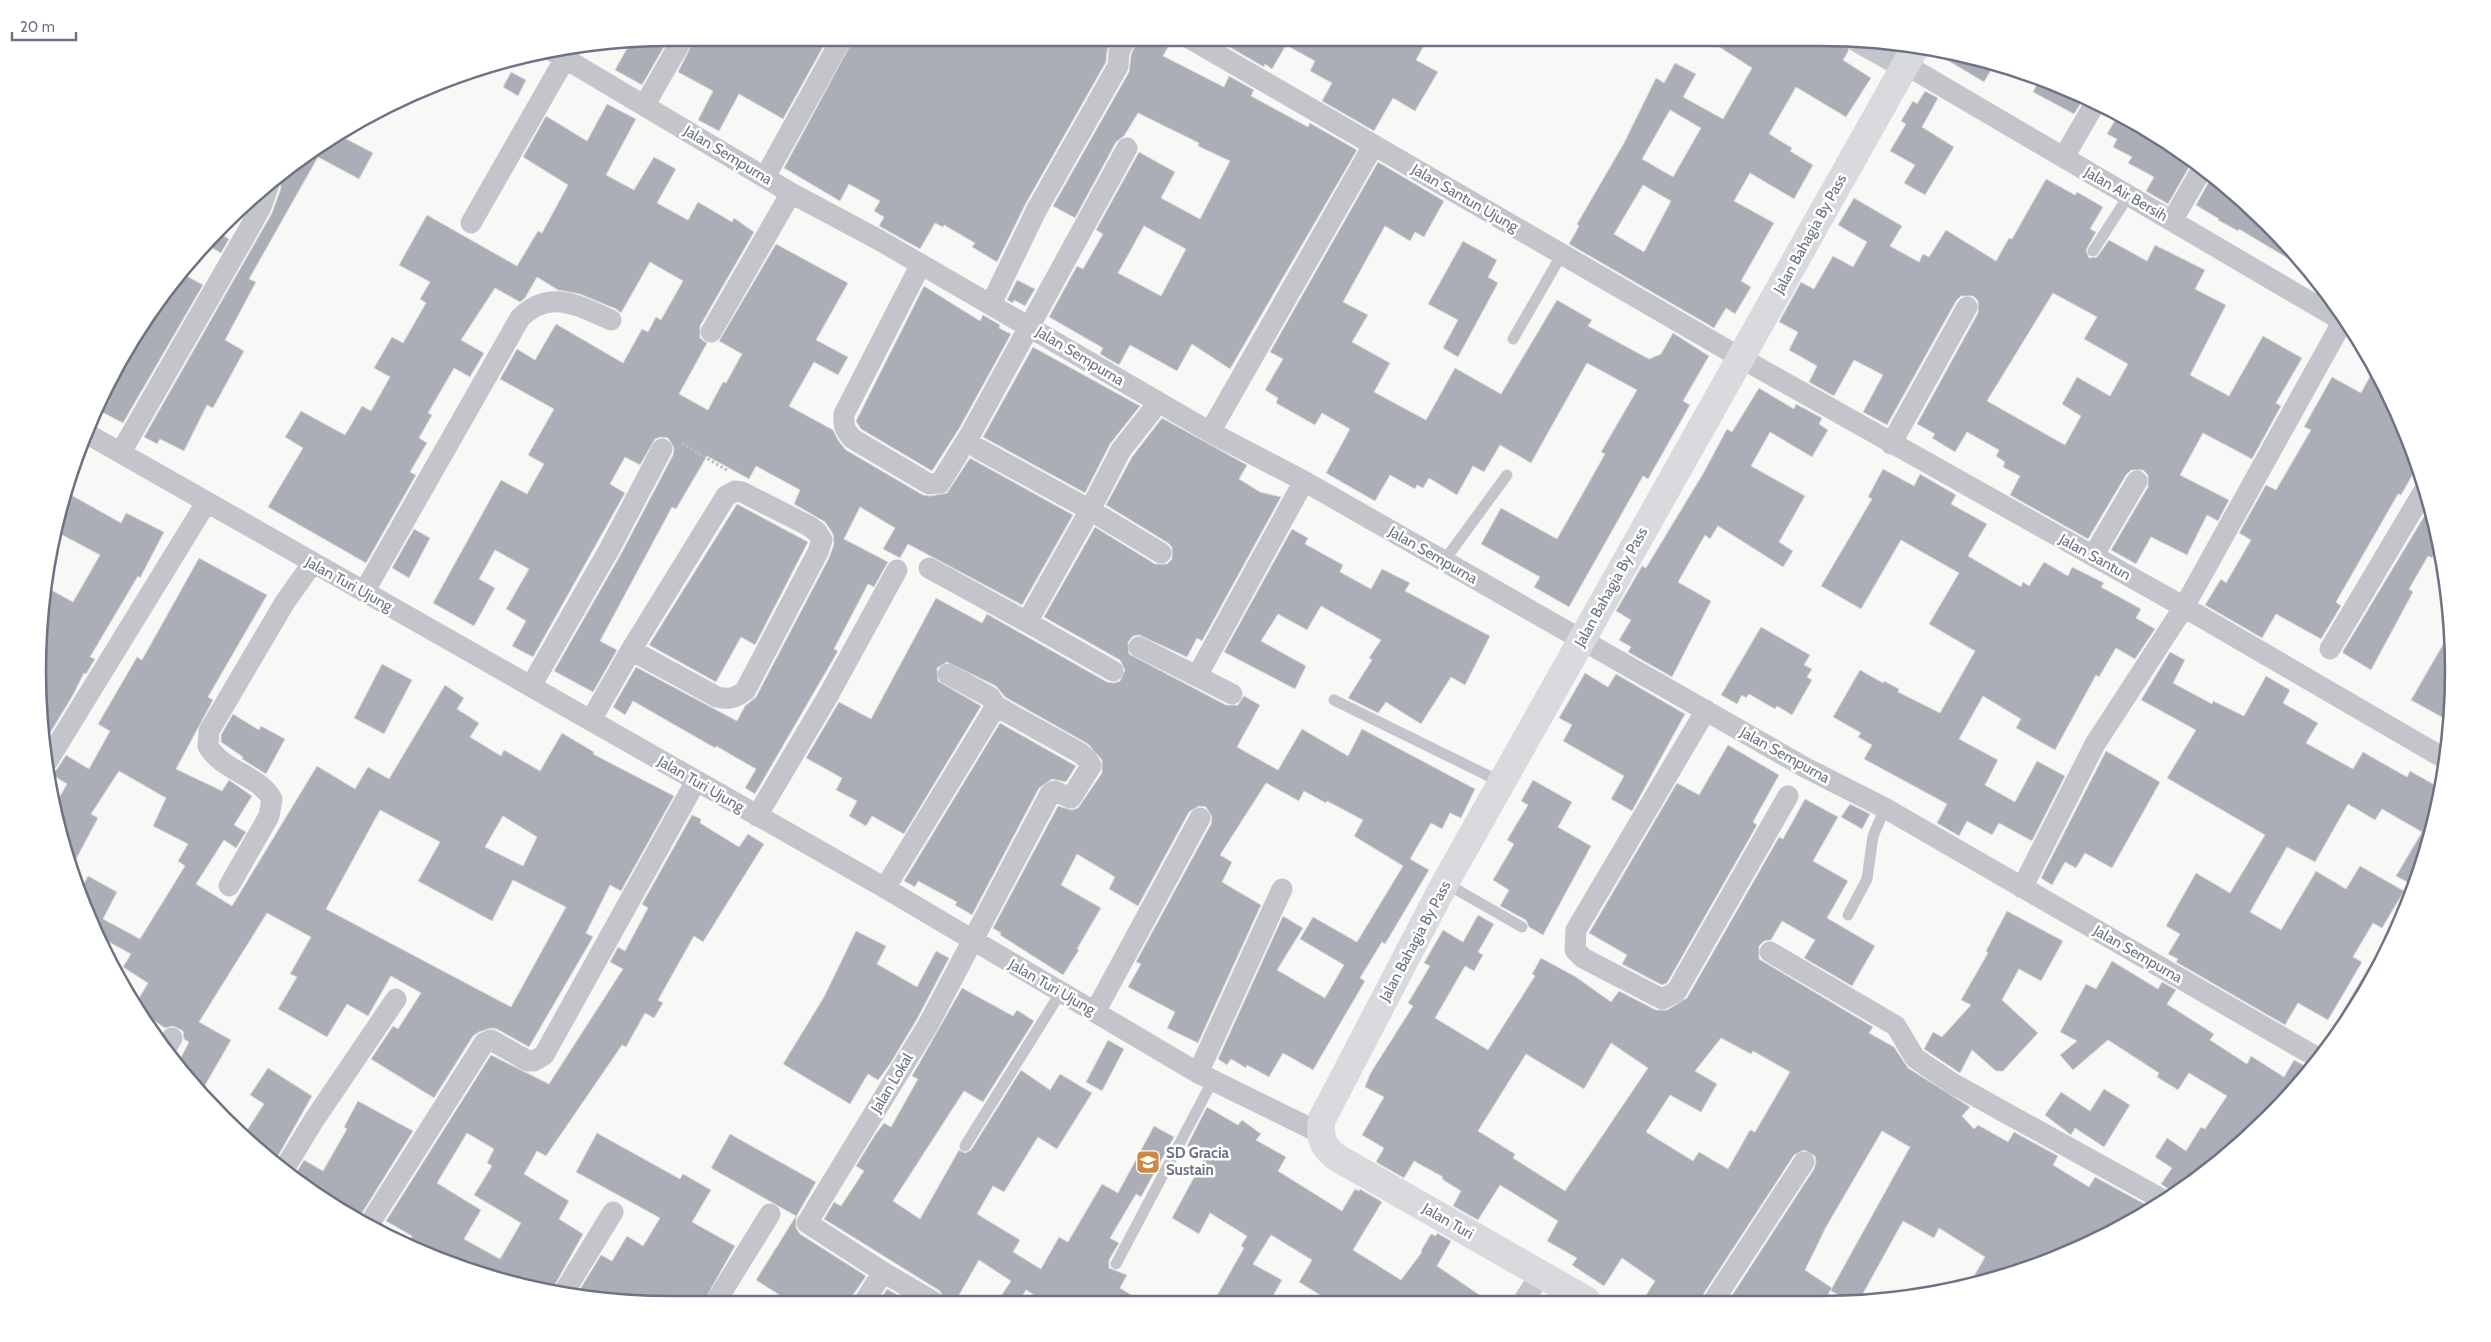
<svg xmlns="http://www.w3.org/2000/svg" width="2491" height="1342" font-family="Cabin,sans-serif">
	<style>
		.building { fill: #abaeb6; stroke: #dadbd9; fill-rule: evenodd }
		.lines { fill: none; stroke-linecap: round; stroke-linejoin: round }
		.path { stroke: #bbbdc0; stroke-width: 3; stroke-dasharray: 2.5 2.5; stroke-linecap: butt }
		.service { stroke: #c3c5ca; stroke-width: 11 }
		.minor { stroke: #c3c5ca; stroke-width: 21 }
		.tertiary { stroke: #c3c5ca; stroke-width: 28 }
		.secondary { stroke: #d9dade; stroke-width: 28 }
		.labels { text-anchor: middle; stroke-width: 5; stroke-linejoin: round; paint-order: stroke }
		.street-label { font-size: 15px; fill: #6c7384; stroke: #fff }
		.poi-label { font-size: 15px; font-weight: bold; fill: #6c7384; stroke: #fff; text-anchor: start }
		.rim { fill: none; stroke: #6c7384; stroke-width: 2.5 }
	</style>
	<rect width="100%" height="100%" fill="#f8f9f7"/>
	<!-- building -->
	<path class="building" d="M669 38 642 85 615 70 631 41Z
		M695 38H828L783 119 739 94 719 131 698 120 713 91 678 72Z
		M854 38H1112L1107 51 1106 62 1026 203 997 262 972 247 975 243 944 225 943 227 935 223 920 249 879 226 884 217 874 211 880 201 849 184 840 201 784 168Z
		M1138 38H1173L1163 56 1224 87 1229 76 1254 90 1251 96 1308 127 1310 123 1357 150 1230 369 1192 344 1177 371 1130 345 1119 365 1100 354 1103 348 1049 317 1077 266 1083 269 1103 234 1096 230 1139 152 1175 172 1161 198 1200 219 1230 161 1198 146 1199 143 1138 113 1124 136 1116 142 1075 218 1053 206 1129 72 1131 55ZM1144 226 1186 249 1161 296 1118 273Z
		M1214 38H1428L1416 60 1438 72 1415 111 1393 98 1374 131 1322 101 1332 83 1310 71 1315 61 1286 45 1272 69 1265 64 1264 67Z
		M1707 39H1843L1849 50 1843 60 1871 78 1846 117 1796 87 1769 134 1792 148 1790 151 1813 165 1794 199 1750 173 1734 201 1774 223 1741 281 1751 287 1735 314 1726 308 1714 328 1569 244 1579 226 1577 224 1624 143 1656 78 1664 83 1675 63 1696 74 1683 97 1723 119 1752 68ZM1670 110 1701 128 1673 177 1642 159ZM1643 185 1671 201 1644 252 1614 234Z
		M1932 51 1984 59 1995 63 1984 82Z
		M511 72 526 80 518 96 503 87Z
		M2038 82 2083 100 2074 114 2033 92Z
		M1925 91 1938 98 1922 127 1954 147 1925 195 1904 183 1915 165 1890 151 1906 124 1901 121 1913 101 1917 104Z
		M607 104 636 119 606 175 634 190 654 157 676 169 657 203 688 220 698 202 732 222 734 218 754 232 700 326V338L707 343 679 394 708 410 723 382 726 383 742 354 719 341 776 244 848 283 816 340 848 357 838 375 814 362 789 406 833 430 838 440 846 450 923 495 930 496 947 493 970 458 1073 515 1022 605 908 544 900 558 883 549 895 528 860 507 844 539 888 562 874 587 868 584 834 649 838 651 755 794 745 788 756 769 716 746 715 748 633 701 625 715 613 707 636 667 737 721 745 706 756 697 829 558 834 544 833 534 825 522 794 504 800 490 756 466 749 479 707 456 676 509 672 507 600 641 617 650 593 692 554 671 621 554 673 455 674 448 668 438 661 437 655 439 640 465 625 457 610 484 625 493 533 657 512 646 526 621 506 609 529 569 495 550 479 579 495 588 474 626 433 603 501 480 527 494 544 464 528 455 554 409 500 379 517 349 535 360 556 324 623 363 642 329 648 332 656 317 661 320 683 281 650 262 621 313 616 309 580 294 558 290 537 277 525 298 520 302 495 288 461 340 484 353 470 377 454 368 428 413 432 415 419 438 427 443 410 472 416 475 366 563 268 507 303 448 285 437 301 411 345 435 362 406 371 411 390 377 374 368 392 337 403 343 426 303 420 299 430 282 399 265 427 215 517 266 538 231 542 233 568 185 523 157 546 116 587 141Z
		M2118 115 2136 122 2192 162 2168 204 2146 191 2154 177 2128 163 2132 157 2113 147 2117 139 2107 134Z
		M337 134 373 153 359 179 318 157 249 279 256 282 225 340 244 351 213 408 207 405 184 451 160 439 157 444 144 437 272 213 281 188 280 178 283 170Z
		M1378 162 1444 201 1424 237 1415 232 1410 241 1385 226 1343 302 1368 315 1352 342 1390 363 1374 392 1426 420 1455 368 1501 394 1557 300 1592 320 1588 326 1649 359 1661 354 1673 333 1709 356 1683 401 1690 405 1648 479 1643 476 1569 607 1534 587 1540 577 1481 544 1501 508 1557 539 1605 454 1601 452 1637 390 1587 363 1531 463 1500 445 1484 472 1473 466 1457 495 1429 478 1423 488 1417 485 1415 489 1390 475 1375 501 1326 473 1350 429 1322 413 1315 425 1276 403 1278 398 1265 390 1283 359 1270 352Z
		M2212 176 2237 195 2297 258 2294 262 2239 229 2238 231 2218 220 2219 219 2196 205Z
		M2046 179 2075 195 2077 192 2103 207 2090 229 2096 232 2086 250 2089 258 2097 257 2109 240 2147 261 2155 245 2205 270 2195 289 2226 305 2190 375 2229 396 2263 336 2302 358 2276 403 2281 406 2252 459 2203 433 2180 475 2229 500 2218 521 2207 515 2187 555 2151 537 2136 564 2111 550 2148 487V475L2143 470H2131L2126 475 2088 539 2010 495 2020 476 2003 467 2005 462 1996 456 1999 450 1967 432 1955 452 1932 438 1935 434 1917 424 1978 313V301L1973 296H1961L1956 301 1887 425 1863 412 1883 375 1854 360 1834 396 1809 382 1817 366 1789 350 1798 332 1779 322 1801 282 1814 289 1833 256 1853 267 1867 242 1838 225 1854 198 1902 226 1890 246 1919 262 1923 254 1929 257 1946 230 1996 261 2009 238 2012 239ZM2053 293 2097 317 2084 339 2128 364 2110 396 2077 377 2062 404 2081 416 2065 445 1987 401Z
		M217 232 229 239 221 253 205 244Z
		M1463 241 1497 260 1488 277 1498 283 1458 357 1443 348 1458 320 1428 304Z
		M185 275 203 285 123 423 102 412 110 399 103 395 144 319 166 290 173 294Z
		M1017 280 1035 289 1025 306 1014 300 1013 303 1007 300Z
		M924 286 980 321 983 315 1000 325 999 328 1011 334 960 427 932 471 861 429 856 421Z
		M1033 347 1140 406 1110 444 1085 493 983 437Z
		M2374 369 2388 391 2417 467 2401 495 2398 494 2336 602 2341 606 2321 639 2276 614 2262 638 2205 605 2221 579 2226 583 2251 540 2239 533 2266 485 2276 490 2311 430 2304 427 2332 377 2361 393Z
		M1759 388 1794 409 1796 404 1822 418 1819 424 1828 430 1812 457 1770 432 1751 466 1805 496 1779 542 1793 551 1783 567 1718 526 1710 539 1705 535 1678 582 1711 601 1672 677 1628 652 1631 647 1619 640 1631 620 1616 611 1642 566 1646 568 1704 472 1727 429 1732 432Z
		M1162 418 1247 465 1239 479 1260 492 1281 497 1202 641 1197 638 1187 657 1139 635 1133 636 1128 642 1129 654 1226 705H1238L1244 696 1260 705 1237 747 1278 770 1302 729 1348 756 1362 729 1475 789 1461 818 1450 813 1442 829 1431 823 1410 859 1429 870 1385 944 1382 942 1360 978 1365 981 1313 1070 1283 1053 1269 1077 1247 1065 1246 1068 1231 1059 1227 1065 1218 1059 1283 916 1303 928 1277 970 1325 998 1344 965 1300 939 1313 917 1357 942 1403 866 1354 836 1363 820 1327 801 1326 803 1304 791 1299 801 1266 783 1220 855 1232 862 1222 882 1261 905 1198 1043 1167 1028 1175 1012 1128 987 1141 964 1136 962 1211 824 1212 817 1206 807 1199 806 1189 812 1138 906 1109 889 1115 877 1077 854 1061 885 1101 908 1077 949 1079 950 1063 975 1000 935 1001 933 993 928 1058 806 1072 810 1078 808 1102 773V760L1088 744 1005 697 996 686 947 662 937 668 938 681 981 706 904 834 872 816 866 826 849 816 857 801 836 790 842 778 806 758 839 702 871 719 936 598 982 623 987 614 1107 682 1114 683 1120 681 1125 670 1120 660 1044 617 1095 527 1155 564H1167L1172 559V547L1168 543 1106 505 1132 457Z
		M1883 469 1914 486 1920 474 1956 495 1951 504 1987 524 1968 556 2021 587 2023 582 2029 586 2044 562 2068 576 2072 567 2104 583 2101 587 2141 609 2136 618 2155 629 2135 659 2116 648 2099 677 2096 675 2055 750 2016 728 2021 719 1983 696 1959 739 1998 760 1985 785 2015 802 2037 761 2065 776 2032 841 1999 823 1992 835 1967 821 1959 836 1937 823 1947 804 1864 759 1872 745 1858 737 1861 733 1833 717 1860 670 1883 683 1884 681 1899 689 1898 692 1940 713 1975 651 1929 624 1959 573 1901 540 1861 609 1821 586 1872 499 1868 497Z
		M64 491 121 523 126 513 164 532 140 578 138 576 90 657 95 659 86 674 84 673 73 695 44 743 39 713V629L46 587 73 602 100 555 55 531Z
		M737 504 808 542 755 645 741 637 716 682 649 645Z
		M2431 505 2438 546 2432 558 2428 556 2409 589 2413 592 2371 670 2343 653V651Z
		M414 529 430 538 409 578 392 568Z
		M1292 529 1308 538 1305 544 1343 565 1340 572 1371 589 1382 569 1410 583 1405 591 1490 636 1465 685 1451 677 1421 724 1386 702 1378 713 1348 698 1372 660 1369 658 1381 640 1321 606 1307 630 1278 614 1261 641 1306 666 1295 689 1224 652Z
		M199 558 267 595 208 697 213 700 176 769 222 791 229 780 252 796 234 825 246 832 236 848 224 840 196 884 232 906 317 766 355 789 368 767 389 779 445 685 464 698 457 709 479 723 470 737 501 756 504 750 540 771 562 733 594 752 593 754 674 796 621 891 610 885 586 933 593 937 529 1047 497 1029 491 1028 479 1032 473 1036 434 1098 371 1059 393 1026 398 1029 421 993 391 976 368 1016 347 1004 327 1037 278 1009 297 977 290 974 311 937 267 913 199 1022 231 1040 200 1094 177 1065 189 1042 184 1039 183 1031 173 1026 165 1028 137 1009 135 1005 148 983 123 967 131 954 98 936 86 914 79 892 88 876 117 892 103 919 140 939 185 866 178 861 188 844 153 826 166 798 119 771 91 814 98 818 76 859 65 853 59 835 54 807 67 784 51 774 57 769 66 755 89 769 110 731 98 724 137 657 142 660ZM380 810 440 842 418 881 492 921 513 880 566 907 511 1007 326 909ZM503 816 537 837 523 866 485 847Z
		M1761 627 1810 655 1804 665 1812 669 1807 677 1812 680 1792 715 1777 706 1775 709 1749 694 1746 698 1742 695 1737 704 1721 695Z
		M2452 629 2449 721 2411 700Z
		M2170 652 2185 660 2173 683 2212 704 2213 701 2244 716 2266 676 2290 690 2283 703 2318 723 2306 743 2353 769 2363 752 2407 777 2410 771 2440 788 2420 874 2415 886 2396 876 2422 832 2382 809 2375 820 2348 804 2315 862 2287 847 2250 912 2281 930 2316 871 2346 889 2360 866 2404 891 2382 928 2373 923 2353 957 2362 962 2328 1020 2298 1003 2285 1025 2176 962 2178 959 2168 954 2180 934 2166 926 2196 873 2230 893 2265 835 2167 778 2196 730 2141 700Z
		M382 664 412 680 384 734 354 718Z
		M1585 673 1608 687 1616 674 1685 714 1632 811 1611 799 1624 776 1563 741 1572 725 1559 718Z
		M233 714 259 730 261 726 285 739 266 774 242 759 243 757 221 742V735Z
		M1000 723 1076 766 1066 782 1052 779 1039 788 972 915 955 905 957 902 918 881 915 887 904 881Z
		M1728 745 1779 775 1753 822 1757 825 1667 983 1662 985 1622 964 1627 955 1589 933 1677 783 1699 795Z
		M2106 751 2160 782 2112 868 2085 853 2076 868 2065 862 2052 885 2041 878Z
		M1533 780 1572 802 1558 827 1591 846 1543 935 1529 927 1526 920 1500 906 1509 890 1493 880 1514 844 1507 840 1528 805 1521 801Z
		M1805 799 1838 817 1813 861 1848 881 1827 918 1875 946 1852 986 1804 958 1815 940 1782 921 1771 940 1764 941 1759 946V959L1873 1027 1869 1033 1894 1047 1908 1068 1970 1107 1962 1116 1974 1129 1978 1125 2008 1142 2014 1132 2058 1156 2053 1165 2089 1187 2095 1177 2152 1208 2024 1271 1970 1283 1985 1257 1939 1228 1934 1238 1903 1221 1860 1299H1846L1831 1291 1832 1288 1825 1299 1729 1300 1814 1169 1816 1162 1815 1156 1804 1150 1794 1155 1704 1293 1702 1300H1643L1655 1281 1622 1258 1604 1286 1572 1265 1577 1258 1547 1241 1558 1221 1500 1185 1478 1220 1453 1206 1461 1191 1442 1179 1443 1177 1414 1161 1404 1178 1376 1162 1384 1148 1362 1135 1384 1097 1365 1087 1370 1074 1413 1006 1408 1003 1430 966 1424 963 1443 930 1463 942 1478 915 1494 924 1478 952 1483 955 1474 971 1465 966 1435 1018 1488 1050 1535 976 1532 974 1541 958 1576 977 1611 1002 1619 991 1656 1010H1667L1687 998 1779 837 1783 839ZM1721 1038 1751 1054 1753 1051 1790 1072 1755 1132 1750 1130 1728 1169 1699 1152 1693 1161 1646 1132 1670 1095 1701 1112 1717 1084 1695 1071ZM1611 1043 1648 1068 1565 1191 1513 1158 1515 1154 1478 1131 1526 1054 1584 1089ZM1882 1131 1910 1147 1832 1288 1805 1270 1826 1227Z
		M1850 804 1870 814 1862 829 1841 817Z
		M692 815 701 819 700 823 739 847 748 834 764 844 703 942 694 936 658 1000 663 1003 654 1018 645 1013 626 1047 622 1045 546 1156 537 1151 524 1174 569 1201 559 1219 583 1234 552 1290 507 1283 428 1250 410 1240 412 1236 386 1221 491 1055 549 1084 623 969 610 962 618 947 625 951 648 908 642 904ZM467 1133 494 1149 487 1163 492 1166 474 1195 521 1223 500 1259 464 1239 481 1210 437 1183Z
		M2007 911 2063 941 2041 981 2019 969 2002 1000 2038 1033 2003 1071H1996L1972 1050 1960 1073 1924 1049 1933 1032 1942 1037 1971 1005 1961 1000 1988 953 1986 951Z
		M856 931 886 946 877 964 917 987 936 951 949 958 917 1019 890 1064 878 1080 868 1074 850 1104 783 1064 824 997Z
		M2112 961 2158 989 2162 982 2176 990 2167 1004 2214 1034 2210 1040 2247 1064 2251 1056 2284 1077 2294 1060 2309 1068 2296 1089 2176 1194 2161 1184 2172 1168 2155 1157 2167 1138 2186 1151 2201 1127 2205 1129 2227 1096 2189 1073 2178 1090 2157 1077 2159 1073 2108 1040 2073 1070 2060 1055 2077 1041 2060 1032 2086 984 2096 989Z
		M962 988 1013 1016 1017 1010 1034 1021 983 1102 964 1091 893 1201 920 1219 959 1150 965 1153 971 1150 1021 1070 1050 1090 1060 1074 1092 1093 1057 1149 1038 1137 1004 1192 993 1186 977 1214 1020 1240 1013 1252 1041 1269 1059 1237 1068 1242 1102 1184 1118 1193 1154 1126 1174 1137 1141 1197 1136 1194 1110 1238 1119 1243 1109 1260V1268L1127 1275 1120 1288 1143 1302H1046L1026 1290 1018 1302H997L1011 1281 979 1260 955 1302H946L940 1291 824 1219 834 1202 841 1206 864 1171 856 1166 875 1135 884 1123 891 1127 918 1079 912 1076Z
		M1108 1040 1124 1049 1102 1091 1086 1082Z
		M268 1068 312 1096 274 1163 244 1135 264 1104 250 1095Z
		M2104 1089 2130 1105 2104 1147 2075 1128 2071 1135 2045 1115 2061 1092 2090 1111Z
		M358 1101 413 1131 357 1221 293 1178 304 1160 323 1171 347 1129 344 1127Z
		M1207 1107 1238 1125 1242 1120 1261 1134 1256 1140 1286 1157 1278 1171 1342 1211 1355 1189 1359 1191 1360 1189 1382 1202 1353 1250 1401 1280 1422 1252 1421 1251 1431 1234 1436 1236 1437 1233 1451 1241 1437 1266 1487 1300 1330 1301 1299 1282 1312 1260 1271 1235 1253 1264 1282 1280 1270 1301H1214L1244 1248 1241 1246 1247 1236 1210 1213 1199 1234 1172 1218 1205 1157 1187 1146Z
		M597 1133 680 1179 683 1174 711 1190 692 1222 735 1246 703 1303H630L577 1294 601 1255 612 1261 627 1236 643 1246 660 1218 576 1172Z
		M730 1134 816 1182 796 1217V1228L800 1234 866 1276 853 1295 852 1302 792 1303 756 1280 796 1216 711 1168Z
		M887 1289 910 1302H879Z"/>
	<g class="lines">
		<!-- path -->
		<path class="path" d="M682 443 728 471"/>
		<!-- service -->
		<path class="service" d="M2093 251 2129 195
			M1513 339 1562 254
			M1444 561 1507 475
			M1334 700 1501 782
			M1445 883 1522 927
			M1848 915 1867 879 1873 836 1885 808
			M2336 1033 2372 972
			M965 1146 1061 992
			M1116 1264 1213 1080"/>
		<!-- minor -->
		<path class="minor" d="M1189 38 1741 358 2184 607 2447 760
			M549 49 791 193 879 240 1210 432 1304 481 1806 768 1885 808 2318 1058
			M1906 65 2346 323
			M644 106 683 38
			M2064 157 2094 105
			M765 177 842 38
			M2172 221 2202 169
			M471 223 571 48
			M921 264 844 414C843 426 845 431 853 439L929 484 940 483 971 433 1127 148
			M991 304 1037 209 1118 66 1119 52 1126 38
			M711 332 791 193
			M84 432 885 888 1198 1073 1320 1133
			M1210 432 1373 146
			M1891 444 1967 307
			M979 449 1090 510 1161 553
			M121 452 245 236 261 207 269 184
			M2093 556 2137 481
			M929 568 1027 622 1090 510 1121 450 1151 412 1157 401
			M364 592 520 318C550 288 579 306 611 320
			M1027 622 1113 671
			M1139 647 1232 694
			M2330 649 2425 489
			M1197 676 1304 481
			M531 686 610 548 662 449
			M1706 710 1576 930 1575 950 1583 958 1662 999 1676 992 1788 796
			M591 720 631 650 726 496 735 491 742 492 809 526 817 532 822 540 818 552 745 691C735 698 729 700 717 697L631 650
			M47 762 206 503
			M757 816 828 696 897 570
			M229 886 269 816 272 799C259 775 222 771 208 746L209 731 285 602 312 564
			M885 888 996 706 990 697 948 674
			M2022 888 2095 744 2184 607 2344 319
			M1770 952 1896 1026 1915 1058 1952 1083 2165 1201
			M1095 1012 1200 818
			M165 1050 172 1038
			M1198 1073 1282 889
			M283 1171 314 1120 396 999
			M368 1226 484 1043 491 1040 528 1061H534L544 1055 696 781
			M564 1292 613 1212
			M1524 1300 1541 1274
			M1714 1300 1804 1162
			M864 1302 883 1272
			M934 1302 883 1272 807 1223 928 1025 1050 794 1054 791 1071 798 1091 766 1087 759 1080 753 996 706
			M715 1303 770 1214"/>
		<!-- tertiary -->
		<path class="tertiary" d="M1859 39 1906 65"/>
		<!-- secondary -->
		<path class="secondary" d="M1586 1300 1336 1157C1322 1146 1319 1136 1322 1119L1445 883 1915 48"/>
	</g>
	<!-- icons -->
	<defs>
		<g id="school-square" transform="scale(1.25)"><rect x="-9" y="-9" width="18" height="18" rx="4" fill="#ce8842" stroke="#fff"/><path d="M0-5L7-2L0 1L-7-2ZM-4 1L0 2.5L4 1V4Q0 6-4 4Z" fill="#fff"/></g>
	</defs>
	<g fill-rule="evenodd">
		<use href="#school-square" x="1148" y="1162"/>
	</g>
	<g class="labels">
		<!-- street labels -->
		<g class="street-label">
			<text transform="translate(728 155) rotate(31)" y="5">Jalan Sempurna</text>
			<text transform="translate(2126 194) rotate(30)" y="5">Jalan Air Bersih</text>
			<text transform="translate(1465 198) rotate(30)" y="5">Jalan Santun Ujung</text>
			<text transform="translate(1810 234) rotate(-61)" y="5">Jalan Bahagia By Pass</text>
			<text transform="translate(1080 356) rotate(31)" y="5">Jalan Sempurna</text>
			<text transform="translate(1433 555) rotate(30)" y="5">Jalan Sempurna</text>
			<text transform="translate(2095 557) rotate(29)" y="5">Jalan Santun</text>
			<text transform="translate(349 584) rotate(29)" y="5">Jalan Turi Ujung</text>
			<text transform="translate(1611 587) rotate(-61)" y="5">Jalan Bahagia By Pass</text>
			<text transform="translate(1785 755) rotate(29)" y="5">Jalan Sempurna</text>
			<text transform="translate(701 784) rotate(30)" y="5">Jalan Turi Ujung</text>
			<text transform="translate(1415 941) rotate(-62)" y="5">Jalan Bahagia By Pass</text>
			<text transform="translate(2138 954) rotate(30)" y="5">Jalan Sempurna</text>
			<text transform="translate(1052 987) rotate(30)" y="5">Jalan Turi Ujung</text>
			<text transform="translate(892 1083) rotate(-59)" y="5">Jalan Lokal</text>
			<text transform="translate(1448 1221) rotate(30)" y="5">Jalan Turi</text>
		</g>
		<!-- poi labels -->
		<g class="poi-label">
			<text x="1166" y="1158">SD Gracia<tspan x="1166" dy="17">Sustain</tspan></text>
		</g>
	</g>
	<!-- crop -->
	<path d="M0 0H2491V1342H0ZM671 46H1820A625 625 0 0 1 2445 671V671A625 625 0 0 1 1820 1296H671A625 625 0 0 1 46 671V671A625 625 0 0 1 671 46Z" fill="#fff" fill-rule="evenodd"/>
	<path class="rim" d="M671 46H1820A625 625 0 0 1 2445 671V671A625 625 0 0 1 1820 1296H671A625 625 0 0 1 46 671V671A625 625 0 0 1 671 46Z"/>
	<!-- scale -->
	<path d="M12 32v8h64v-8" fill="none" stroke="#6c7384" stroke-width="2.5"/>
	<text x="20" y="32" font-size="15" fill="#6c7384" stroke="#ffffff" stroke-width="4" paint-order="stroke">20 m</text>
</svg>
